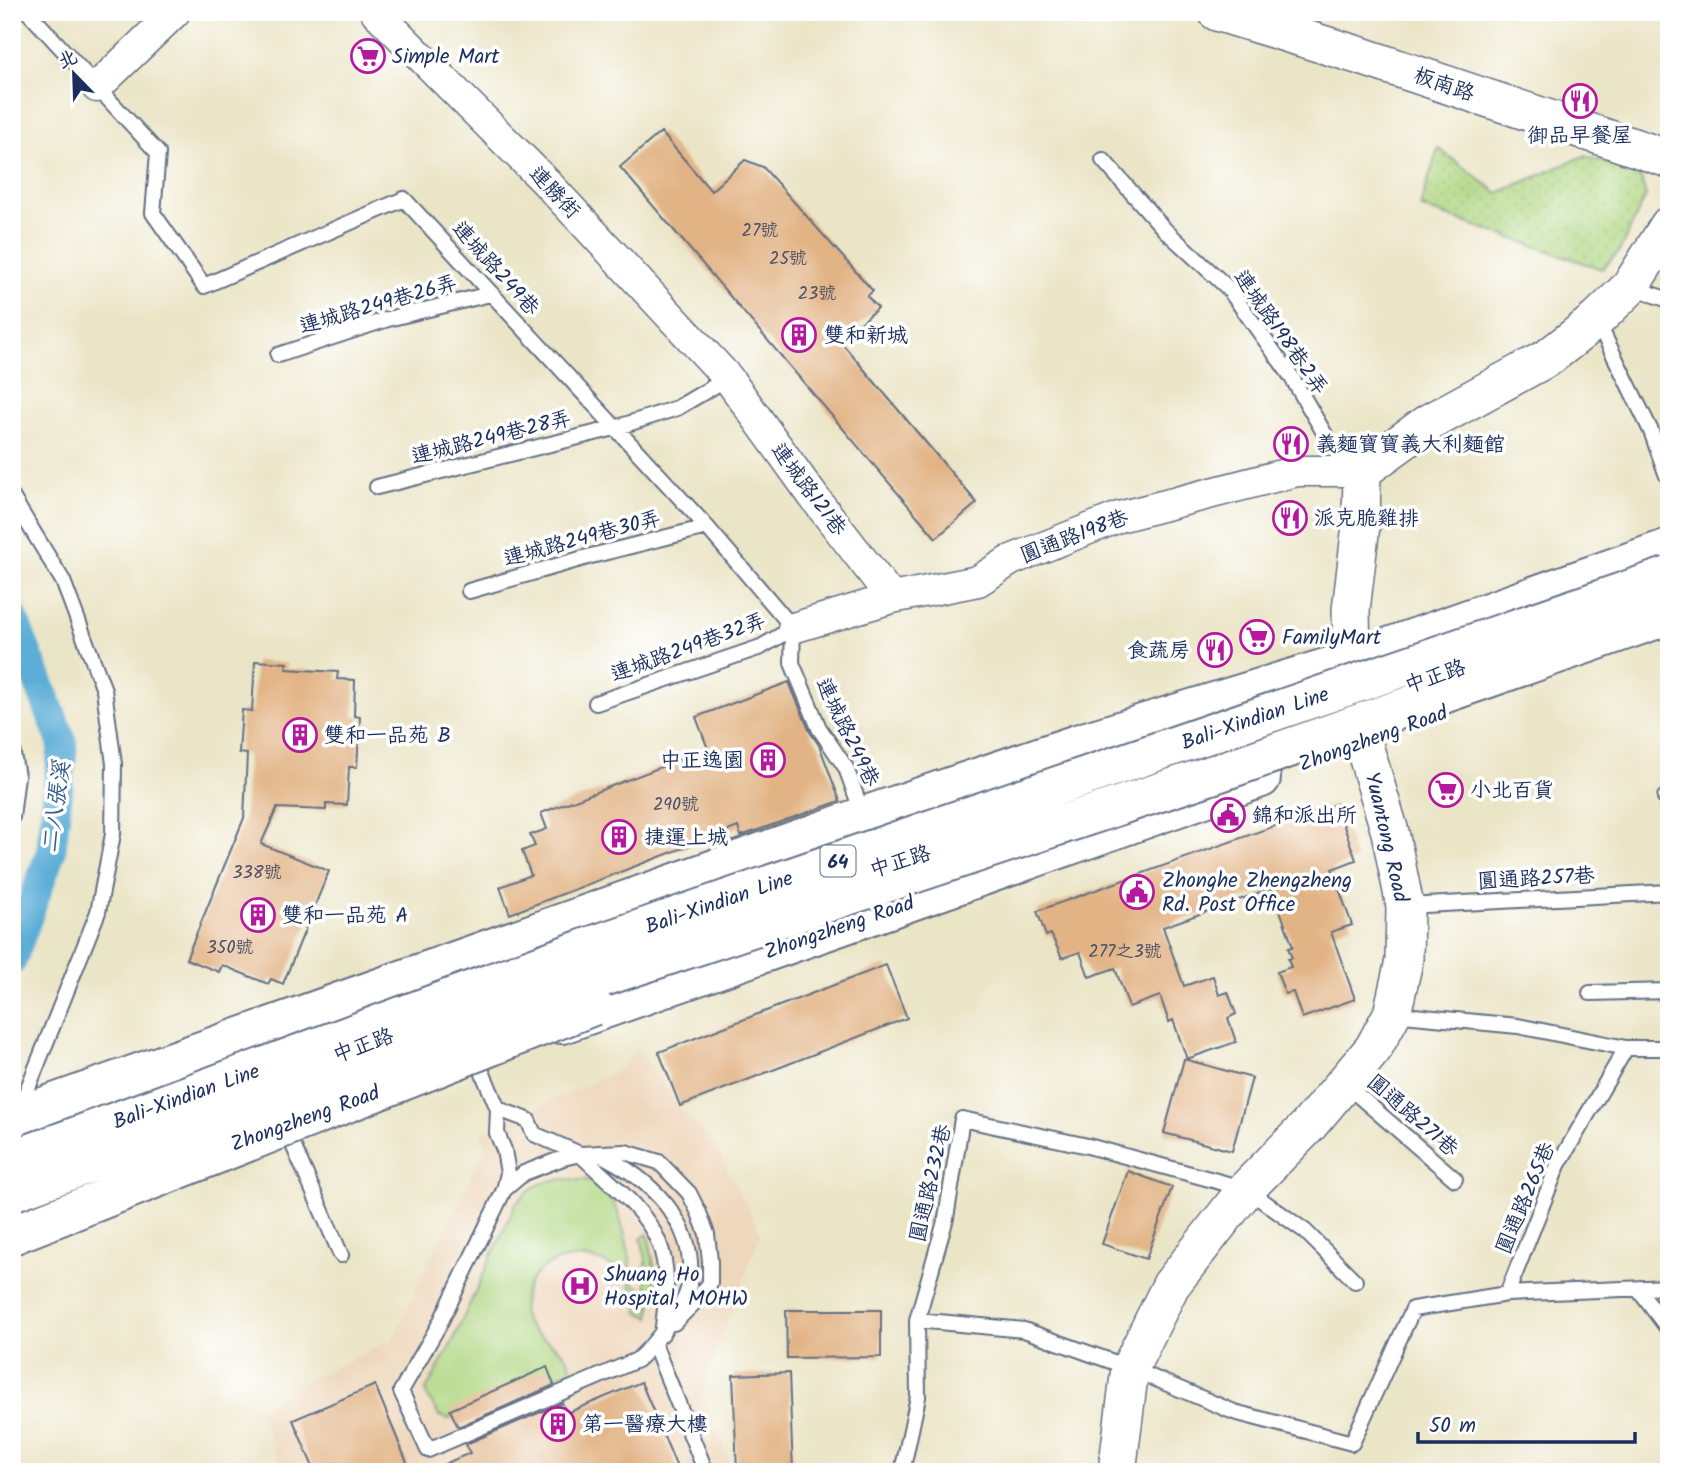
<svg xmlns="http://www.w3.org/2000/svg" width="1681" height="1484" font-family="Kalam,'LXGW WenKai TC',sans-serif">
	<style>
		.built { fill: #eed7bb }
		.grass { fill: #aed57f; stroke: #64826e; stroke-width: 2 }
		.park { fill: url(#park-dots); stroke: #64826e; stroke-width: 2 }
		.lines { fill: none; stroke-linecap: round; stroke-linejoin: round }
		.canal { stroke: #5cadd7; stroke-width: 30 }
		.building { fill: #e2b485 }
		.service-casing { stroke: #646f83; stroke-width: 18 }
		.minor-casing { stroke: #646f83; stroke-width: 33 }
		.tertiary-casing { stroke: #646f83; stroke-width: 40 }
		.secondary-casing { stroke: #646f83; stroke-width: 42 }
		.service { stroke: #fff; stroke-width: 14 }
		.minor { stroke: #fff; stroke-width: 30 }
		.tertiary { stroke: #fff; stroke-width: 37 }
		.secondary { stroke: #fff; stroke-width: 38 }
		.trunk-bridge-casing { stroke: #646f83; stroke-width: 42; stroke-linecap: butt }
		.trunk-bridge { stroke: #fff; stroke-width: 38 }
		.labels { text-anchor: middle; stroke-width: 7; stroke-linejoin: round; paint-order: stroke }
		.number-label { font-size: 18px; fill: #4d5068 }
		.shield { fill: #fff; stroke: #5f6d8e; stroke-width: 2 }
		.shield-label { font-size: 19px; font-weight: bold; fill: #1b2f5e }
		.poi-label { font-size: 21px; fill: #1b2f5e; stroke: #fff; text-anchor: start }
		.street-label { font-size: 21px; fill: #1b2f5e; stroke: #fff }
		.water-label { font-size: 23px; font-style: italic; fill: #325b88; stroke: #fff }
	</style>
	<defs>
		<pattern id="park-dots" width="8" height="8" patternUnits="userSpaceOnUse" patternTransform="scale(1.75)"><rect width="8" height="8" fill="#aed57f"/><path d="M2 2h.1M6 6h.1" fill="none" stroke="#95b770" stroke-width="1.8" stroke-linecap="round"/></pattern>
	</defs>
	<rect width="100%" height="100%" fill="#fff"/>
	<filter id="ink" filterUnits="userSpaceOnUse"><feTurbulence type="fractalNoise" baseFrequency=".0143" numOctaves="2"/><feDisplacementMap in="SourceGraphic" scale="14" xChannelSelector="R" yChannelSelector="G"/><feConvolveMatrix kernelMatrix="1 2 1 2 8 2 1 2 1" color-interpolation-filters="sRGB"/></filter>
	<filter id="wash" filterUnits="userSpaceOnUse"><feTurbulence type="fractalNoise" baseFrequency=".00686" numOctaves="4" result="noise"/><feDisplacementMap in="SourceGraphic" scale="28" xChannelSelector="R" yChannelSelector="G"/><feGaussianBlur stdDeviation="1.57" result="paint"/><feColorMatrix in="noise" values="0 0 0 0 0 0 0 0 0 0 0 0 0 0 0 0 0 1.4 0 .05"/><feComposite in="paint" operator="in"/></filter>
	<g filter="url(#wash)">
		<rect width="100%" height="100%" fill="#ebe5c7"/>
		<!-- built -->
		<path class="built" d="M638 1048 674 1102 714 1145 761 1233 702 1392 733 1472H284L258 1411 300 1383 392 1340 486 1146 481 1133 622 1069Z"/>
		<!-- grass -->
		<path class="grass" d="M565 1179C574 1180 585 1179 593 1182 622 1193 630 1258 634 1284L647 1292 646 1259 641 1238 648 1234 656 1276 650 1317 638 1312C633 1240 532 1244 524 1298 523 1303 521 1309 523 1314 528 1335 553 1341 565 1355 569 1358 570 1365 572 1370L448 1419 439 1416 425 1392 452 1343 515 1205C530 1187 542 1180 565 1179Z"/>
		<!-- park -->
		<path class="park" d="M1438 148 1498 193 1584 156 1633 170 1641 178 1646 196 1619 252 1602 269 1420 207Z"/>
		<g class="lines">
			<!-- canal -->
			<path class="canal" d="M12 615 63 744 51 852 12 960"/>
		</g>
		<g id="blocks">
			<!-- building -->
			<path class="building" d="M661 132 711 191 745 160 763 167 873 291 867 296 878 308 840 341 977 503 936 538 620 167Z
				M255 661 287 663 286 669 338 672 337 679 355 680 354 716 360 717 357 767H349L347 805 326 804V810L277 808 261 844 329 871 283 984 271 979 268 984 222 965 219 972 186 959 244 818 247 754 239 753 242 710 252 711Z
				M789 682 810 732 819 745 840 801 741 836 738 827 510 914 500 887 531 875 522 851 535 846 530 835 547 829 541 813 708 749 696 717Z
				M1336 804 1356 860 1332 869 1352 925 1331 932 1355 999 1302 1018 1293 992 1285 994 1277 972 1291 967 1288 959 1292 958 1288 948 1293 947 1272 888 1163 927 1184 986 1213 976 1219 995 1228 992 1236 1014 1228 1018 1236 1042 1187 1059 1173 1020 1169 1022 1160 996 1129 1007 1115 968 1089 977 1080 952 1062 958 1051 934 1046 936 1037 911Z
				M886 965 907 1018 680 1106 659 1052Z
				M1184 1059 1252 1078 1232 1151 1164 1133Z
				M1128 1171 1172 1187 1146 1259 1102 1244Z
				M786 1310H881V1357L787 1358Z
				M547 1367 554 1385 458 1427 450 1410Z
				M789 1373 793 1471 737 1472 733 1375Z
				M641 1382 679 1472H426L470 1453 466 1444 562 1403 567 1413Z
				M375 1385 411 1472H315L293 1420Z"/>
		</g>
	</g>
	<g filter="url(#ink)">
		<use href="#blocks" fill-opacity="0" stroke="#646f83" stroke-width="2"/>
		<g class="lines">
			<!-- service casing -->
			<g class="service-casing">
				<path id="service" d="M28 12 158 153 153 213 204 286 404 199 707 527 793 628 792 663 819 728 846 768 863 815
					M1103 160 1165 230 1228 288 1291 376 1330 443 1357 467
					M1630 287 1669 300
					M1597 321 1651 431 1667 476
					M278 355 388 319 490 294
					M377 487 615 428 677 408 728 378
					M12 497 63 581 104 690 114 764 113 834 98 912 20 1108
					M469 591 591 556 707 527
					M596 703 761 647 793 628
					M12 749 17 776 12 817
					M1665 797 1669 806
					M1406 906 1669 892
					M1590 993 1669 991
					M1393 1014 1518 1026 1626 1048H1669
					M475 1055 498 1109 497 1133 504 1150 508 1173 504 1190
					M1345 1084 1455 1179
					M498 1109 528 1120 534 1134 580 1154 625 1152 659 1162 689 1193 699 1213 707 1234 710 1261V1283L694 1303 674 1323
					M286 1129 341 1255
					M597 1153C648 1177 699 1222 689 1285 686 1305 653 1346 637 1360L428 1450 401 1391 439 1325 504 1190 524 1173 563 1158 580 1154C605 1179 646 1209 659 1243 670 1270 666 1305 662 1334
					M1638 1289 1669 1330
					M1507 1294 1558 1165 1626 1048
					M917 1320 1024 1330 1130 1368 1234 1412 1352 1443 1413 1309 1507 1294 1669 1287
					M654 1344 706 1472
					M902 1472 918 1397 917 1320 946 1218 962 1119 1088 1146 1246 1189 1305 1231 1355 1281"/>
			</g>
			<!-- minor casing -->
			<g class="minor-casing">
				<path id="minor" d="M376 12 545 181 728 378 813 496 892 598
					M97 87 175 12
					M793 628 892 598 978 581 1011 560 1119 517 1297 471H1362"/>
			</g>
			<!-- tertiary casing -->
			<g class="tertiary-casing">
				<path id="tertiary" d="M1217 12 1361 56 1669 159
					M1117 1472 1130 1368 1171 1285 1246 1189 1308 1126 1373 1049 1392 1014 1404 961 1405 906 1390 832 1363 742 1352 660 1351 610 1361 525 1362 471 1428 423 1549 357 1596 320 1630 287 1669 225"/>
			</g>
			<!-- secondary casing -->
			<g class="secondary-casing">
				<path id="secondary" d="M562 1024 1261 778
					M12 1118 864 816 1080 743 1352 660 1669 548"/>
			</g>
			<!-- service -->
			<use href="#service" class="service"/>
			<!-- minor -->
			<use href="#minor" class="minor"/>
			<!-- tertiary -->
			<use href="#tertiary" class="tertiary"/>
			<!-- secondary -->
			<use href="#secondary" class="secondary"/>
			<!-- trunk-bridge casing -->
			<g class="trunk-bridge-casing">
				<path id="trunk-bridge" d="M12 1160 588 947 1669 576
					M12 1192 543 997 1226 770 1669 615
					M12 1235 593 1006"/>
			</g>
			<!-- trunk-bridge -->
			<use href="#trunk-bridge" class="trunk-bridge"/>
		</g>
	</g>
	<!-- icons -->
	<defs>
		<g id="supermarket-ring" transform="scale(1.75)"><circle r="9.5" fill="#fff" stroke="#b5179e" stroke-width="1.5"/><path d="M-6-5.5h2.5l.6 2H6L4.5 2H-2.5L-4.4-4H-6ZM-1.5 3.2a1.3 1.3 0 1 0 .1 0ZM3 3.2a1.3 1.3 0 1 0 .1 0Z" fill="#b5179e"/></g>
		<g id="restaurant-ring" transform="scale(1.75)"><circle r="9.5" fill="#fff" stroke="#b5179e" stroke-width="1.5"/><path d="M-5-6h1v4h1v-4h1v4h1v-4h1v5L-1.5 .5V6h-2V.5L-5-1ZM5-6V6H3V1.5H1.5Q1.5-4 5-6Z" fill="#b5179e"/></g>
		<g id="building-ring" transform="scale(1.75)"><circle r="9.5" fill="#fff" stroke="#b5179e" stroke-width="1.5"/><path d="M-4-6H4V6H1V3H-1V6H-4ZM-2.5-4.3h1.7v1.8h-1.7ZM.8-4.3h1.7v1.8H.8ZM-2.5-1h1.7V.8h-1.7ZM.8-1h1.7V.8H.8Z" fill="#b5179e"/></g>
		<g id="civic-ring" transform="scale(1.75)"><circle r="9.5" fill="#fff" stroke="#b5179e" stroke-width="1.5"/><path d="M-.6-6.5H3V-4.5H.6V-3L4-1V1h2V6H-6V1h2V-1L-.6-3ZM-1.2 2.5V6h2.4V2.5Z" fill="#b5179e"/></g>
		<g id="hospital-ring" transform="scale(1.75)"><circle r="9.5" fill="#fff" stroke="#b5179e" stroke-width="1.5"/><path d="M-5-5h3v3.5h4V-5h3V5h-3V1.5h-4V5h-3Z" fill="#b5179e"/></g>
	</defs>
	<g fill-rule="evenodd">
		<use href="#supermarket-ring" x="368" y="56"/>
		<use href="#restaurant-ring" x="1580" y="101"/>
		<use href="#building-ring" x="799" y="335"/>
		<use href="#restaurant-ring" x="1291" y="444"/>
		<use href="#restaurant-ring" x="1290" y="518"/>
		<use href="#supermarket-ring" x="1257" y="637"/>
		<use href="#restaurant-ring" x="1215" y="650"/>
		<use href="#building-ring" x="300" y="735"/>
		<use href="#building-ring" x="768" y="760"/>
		<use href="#supermarket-ring" x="1446" y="790"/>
		<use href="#civic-ring" x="1228" y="815"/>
		<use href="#building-ring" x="619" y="837"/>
		<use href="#civic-ring" x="1137" y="892"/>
		<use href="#building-ring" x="258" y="915"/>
		<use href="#hospital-ring" x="580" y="1286"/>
		<use href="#building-ring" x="558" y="1424"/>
	</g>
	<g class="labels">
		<!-- number labels -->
		<g class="number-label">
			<text x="760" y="236">27號</text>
			<text x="788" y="264">25號</text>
			<text x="817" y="299">23號</text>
			<text x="676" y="810">290號</text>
			<text x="257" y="878">338號</text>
			<text x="230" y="953">350號</text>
			<text x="1125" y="957">277之3號</text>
		</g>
		<!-- shield labels -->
		<rect class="shield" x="820.5" y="845.5" width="35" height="31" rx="5"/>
		<g class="shield-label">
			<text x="838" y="868">64</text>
		</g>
		<!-- poi labels -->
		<g class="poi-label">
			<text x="392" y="63">Simple Mart</text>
			<text x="1580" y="142" text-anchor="middle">御品早餐屋</text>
			<text x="824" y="342">雙和新城</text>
			<text x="1316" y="451">義麵寶寶義大利麵館</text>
			<text x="1314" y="525">派克脆雞排</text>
			<text x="1282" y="644">FamilyMart</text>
			<text x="1190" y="657" text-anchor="end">食蔬房</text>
			<text x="324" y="742">雙和一品苑 B</text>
			<text x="744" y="767" text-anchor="end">中正逸園</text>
			<text x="1470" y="797">小北百貨</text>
			<text x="1252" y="822">錦和派出所</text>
			<text x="644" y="844">捷運上城</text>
			<text x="1162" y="887">Zhonghe Zhengzheng<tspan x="1162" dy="24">Rd. Post Office</tspan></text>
			<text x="282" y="922">雙和一品苑 A</text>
			<text x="604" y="1281">Shuang Ho<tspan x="604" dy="24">Hospital, MOHW</tspan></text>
			<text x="582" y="1431">第一醫療大樓</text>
		</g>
		<!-- street labels -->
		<g class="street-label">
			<text transform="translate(1444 84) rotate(19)" y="7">板南路</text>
			<text transform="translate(555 192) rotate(46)" y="7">連勝街</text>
			<text transform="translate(496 268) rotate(48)" y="7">連城路249巷</text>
			<text transform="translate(378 304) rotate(-16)" y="7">連城路249巷26弄</text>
			<text transform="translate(1281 332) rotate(55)" y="7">連城路198巷2弄</text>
			<text transform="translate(491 437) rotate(-14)" y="7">連城路249巷28弄</text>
			<text transform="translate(809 489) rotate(53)" y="7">連城路121巷</text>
			<text transform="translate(1074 536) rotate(-21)" y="7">圓通路198巷</text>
			<text transform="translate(582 538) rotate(-15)" y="7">連城路249巷30弄</text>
			<text transform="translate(688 647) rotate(-20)" y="7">連城路249巷32弄</text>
			<text transform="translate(1435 676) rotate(-19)" y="7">中正路</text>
			<text transform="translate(1255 718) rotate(-19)" y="7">Bali-Xindian Line</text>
			<text transform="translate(848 732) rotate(64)" y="7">連城路249巷</text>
			<text transform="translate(1373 738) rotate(-20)" y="7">Zhongzheng Road</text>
			<text transform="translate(1387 837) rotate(77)" y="7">Yuantong Road</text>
			<text transform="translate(900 861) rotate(-17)" y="7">中正路</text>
			<text transform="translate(1536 878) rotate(-3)" y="7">圓通路257巷</text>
			<text transform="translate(719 902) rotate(-19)" y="7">Bali-Xindian Line</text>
			<text transform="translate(839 927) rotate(-19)" y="7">Zhongzheng Road</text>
			<text transform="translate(363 1045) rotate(-20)" y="7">中正路</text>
			<text transform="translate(186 1096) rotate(-20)" y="7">Bali-Xindian Line</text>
			<text transform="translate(1413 1115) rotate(41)" y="7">圓通路271巷</text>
			<text transform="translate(305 1118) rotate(-20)" y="7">Zhongzheng Road</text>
			<text transform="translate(930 1183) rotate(-77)" y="7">圓通路232巷</text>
			<text transform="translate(1525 1198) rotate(-67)" y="7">圓通路265巷</text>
		</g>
		<!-- water labels -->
		<g class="water-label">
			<text transform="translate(55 807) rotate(-82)" y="8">二八張溪</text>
		</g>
	</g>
	<!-- margin -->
	<rect width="1681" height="1484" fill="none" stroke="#fff" stroke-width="42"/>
	<!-- north arrow -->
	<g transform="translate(74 74) rotate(337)" stroke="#ffffff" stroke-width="5" paint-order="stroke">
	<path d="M0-5L12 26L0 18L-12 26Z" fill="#1b2f5e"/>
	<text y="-10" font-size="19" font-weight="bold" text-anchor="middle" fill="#1b2f5e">北</text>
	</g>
	<!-- scale -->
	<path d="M1418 1432v10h217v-10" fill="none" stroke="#1b2f5e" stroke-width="3.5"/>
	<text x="1429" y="1432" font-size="21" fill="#1b2f5e" stroke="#ffffff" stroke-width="5" paint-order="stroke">50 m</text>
</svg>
